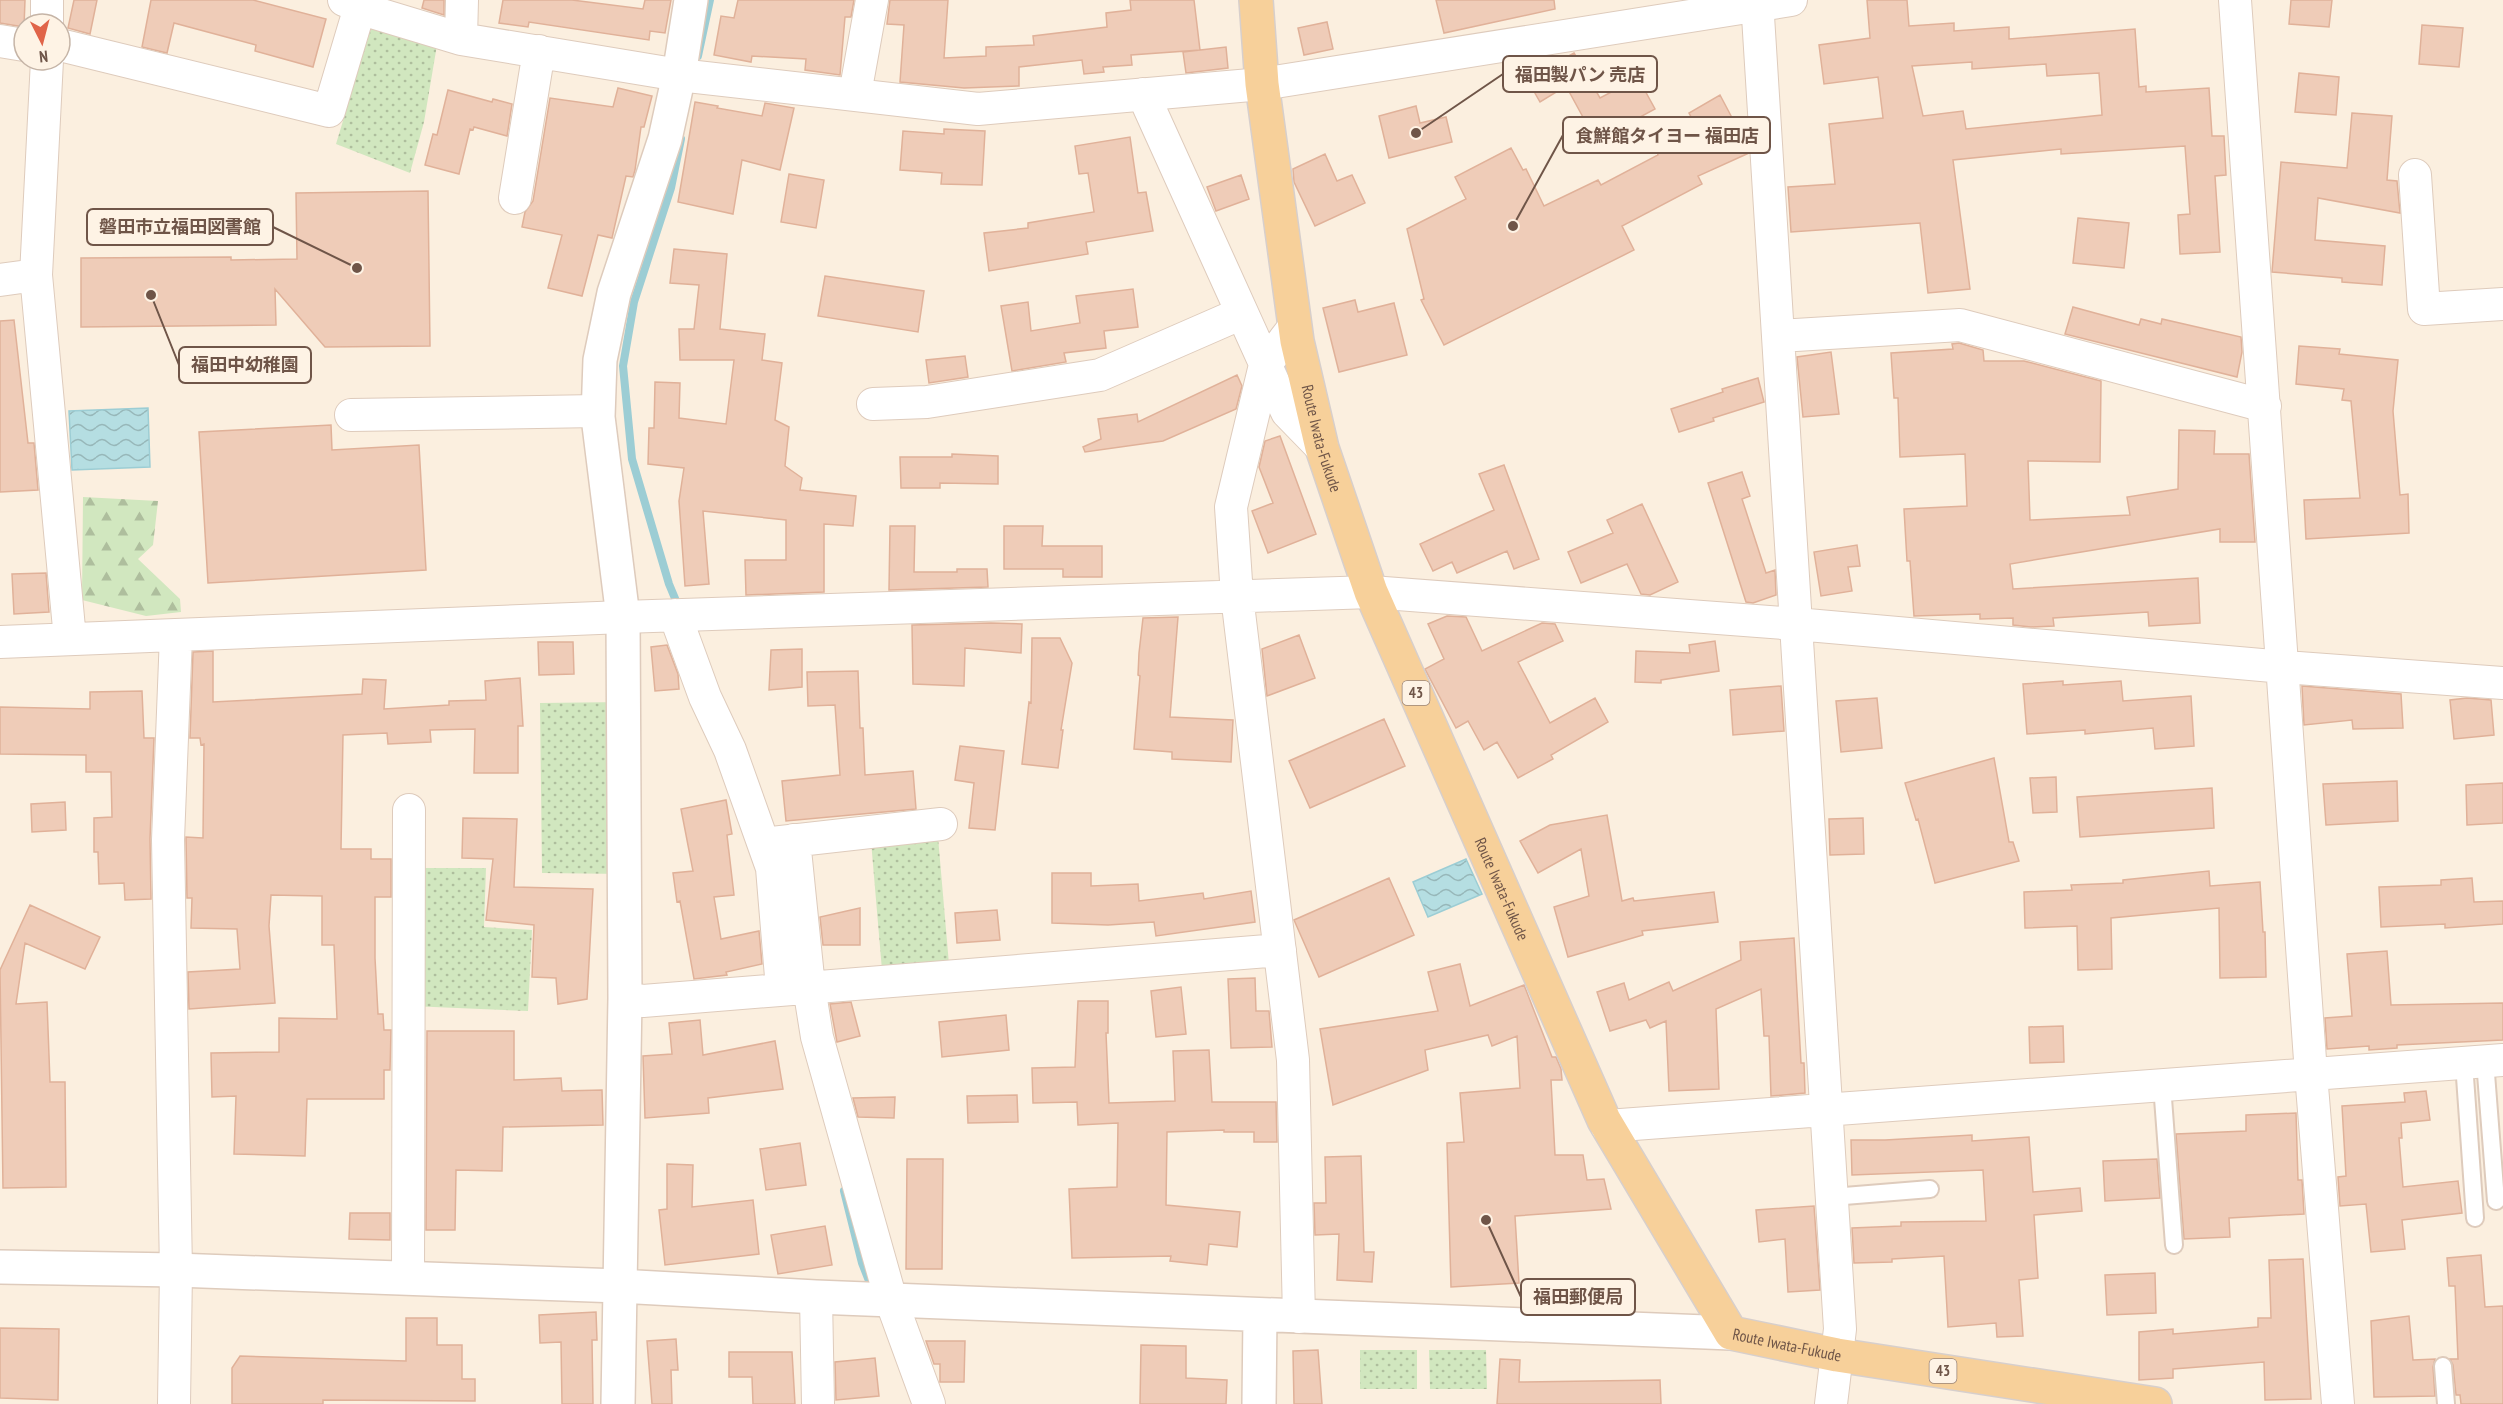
<svg xmlns="http://www.w3.org/2000/svg" width="2503" height="1404" font-family="'PT Sans Narrow','Noto Sans JP',sans-serif">
	<style>
		.grass { fill: url(#grass-dots) }
		.forest { fill: url(#forest-firs) }
		.water { fill: url(#water-waves); stroke: #9ccdd4; stroke-width: 1.5 }
		.lines { fill: none; stroke-linecap: round; stroke-linejoin: round }
		.stream { stroke: #9ccdd4; stroke-width: 8 }
		.building { fill: #efccb8; stroke: #e0b199; stroke-width: 1.5; fill-rule: evenodd }
		.service-casing { stroke: #decbbc; stroke-width: 20 }
		.minor-casing { stroke: #decbbc; stroke-width: 34 }
		.tertiary-casing { stroke: #decbbc; stroke-width: 36 }
		.primary-casing { stroke: #d7cfcc; stroke-width: 36 }
		.service { stroke: #fff; stroke-width: 16 }
		.minor { stroke: #fff; stroke-width: 32 }
		.tertiary { stroke: #fff; stroke-width: 33 }
		.primary { stroke: #f7d09a; stroke-width: 33 }
		.labels { text-anchor: middle; stroke-width: 4.5; stroke-linejoin: round; paint-order: stroke }
		.shield { fill: #fef3e5; stroke: #9a8477; stroke-width: 1.5 }
		.shield-label { font-size: 15px; font-weight: bold; fill: #6f5548 }
		.street-label { font-size: 16px; fill: #6f5548; stroke: #fef3e5 }
		.leader { fill: none; stroke: #6f5548; stroke-width: 2 }
		.callout-dot { fill: #6f5548; stroke: #fef3e5; stroke-width: 2 }
		.callout { fill: #fef3e5; stroke: #6f5548; stroke-width: 2 }
		.callout-label { font-size: 18px; text-anchor: middle; font-weight: bold; fill: #6f5548 }
	</style>
	<defs>
		<pattern id="grass-dots" width="8" height="8" patternUnits="userSpaceOnUse" patternTransform="scale(1.5)"><rect width="8" height="8" fill="#d1e7bf"/><path d="M2 2h.1M6 6h.1" fill="none" stroke="#aebe9d" stroke-width="1.8" stroke-linecap="round"/></pattern>
		<pattern id="forest-firs" width="22" height="20" patternUnits="userSpaceOnUse" patternTransform="scale(1.5)"><rect width="22" height="20" fill="#d1e7bf"/><path d="M5 1l3.5 6h-7zM16 11l3.5 6h-7z" fill="#aebe9d"/></pattern>
		<pattern id="water-waves" width="16" height="10" patternUnits="userSpaceOnUse" patternTransform="scale(1.5)"><rect width="16" height="10" fill="#b5dee2"/><path d="M0 5q4-4 8 0t8 0" fill="none" stroke="#97b7b9"/></pattern>
	</defs>
	<rect width="100%" height="100%" fill="#fbefdf"/>
	<!-- grass -->
	<path class="grass" d="M371 28 437 45 424 122 410 173 336 144Z
		M624 702V874L542 873 540 703Z
		M938 837 950 976 883 982 871 841Z
		M409 868H486L484 927 532 930 528 1011 410 1006Z
		M1360 1350H1417V1389H1360Z
		M1429 1350H1486L1487 1389H1430Z"/>
	<!-- forest -->
	<path class="forest" d="M83 497 158 501 153 545 138 559 180 599 181 612 146 616 82 600Z"/>
	<!-- water -->
	<path class="water" d="M148 408 150 467 72 470 69 411Z
		M1466 859 1482 894 1428 917 1413 882Z"/>
	<g class="lines">
		<!-- stream -->
		<path class="stream" d="M698 56 710 0
			M679 608 669 584 632 459 623 366 634 302 671 188 681 139
			M844 1191 862 1263 873 1291"/>
	</g>
	<!-- building -->
	<path class="building" d="M0 0H25L24 27 0 23Z
		M74 0H97L90 34 68 28Z
		M151 0H253L326 19 313 67 255 51 256 45 174 23 167 53 142 47Z
		M424 0H444V15L422 8Z
		M503 0H572L643 9 645 0H671L665 33 650 31 649 40 529 22 528 27 499 23Z
		M738 0H854L851 17H845L840 75 805 70 806 59 752 56 751 62 714 55 721 16 734 18Z
		M890 0H948L944 58 986 56V47L1034 45 1033 36 1107 27 1106 13 1131 10 1130 0H1194L1200 50 1131 55 1132 65 1103 67 1104 72 1084 74 1082 60 1019 67V86L964 88 900 82 904 25 887 24Z
		M1436 0H1554L1555 9 1444 33Z
		M1867 0H1907L1909 26 1954 23V31L2009 27V39L2135 29 2139 87 2146 86V92L2209 88 2212 136H2224L2226 175 2215 176 2220 252 2180 254 2178 215 2190 214 2185 146 2061 154V149L1953 160 1970 289 1928 293 1920 223 1791 232 1788 187 1835 184 1829 124 1883 118 1878 77 1824 84 1819 45 1870 38ZM1972 62V69L2046 64 2047 76 2099 73 2102 115 1966 129 1963 111 1923 116 1912 66Z
		M2291 0H2332L2329 27 2289 24Z
		M1327 22 1333 49 1304 55 1298 28Z
		M2422 25 2463 28 2459 67 2419 64Z
		M1226 47 1228 68 1186 73 1183 52Z
		M1574 53 1600 98 1638 78 1655 109 1596 141 1566 86 1540 102 1527 79Z
		M2299 73 2339 77 2336 115 2295 112Z
		M618 88 652 96 644 127H641L635 170 633 177 626 176 612 238 598 235 582 296 548 288 562 235 522 227 525 212 533 201 550 98 613 107Z
		M448 90 492 102 493 99 512 104 507 136 474 127 473 130 470 129 459 174 425 165 433 134 437 135Z
		M1720 95 1748 148 1749 153 1698 176 1702 184 1622 226 1634 250 1444 345 1421 300 1424 299 1407 229 1466 199 1455 177 1511 148 1523 170 1526 169 1544 206 1598 180 1601 185 1658 155 1657 152 1699 132 1689 113Z
		M695 102 718 106 717 108 762 116 765 103 794 108 780 170 742 160 733 214 678 202Z
		M1416 106 1420 123 1446 117 1452 142 1389 158 1379 116Z
		M2352 113 2392 116 2387 180 2397 181 2400 213 2318 198 2315 240 2385 246 2382 285 2342 282V278L2272 272 2281 162 2347 168Z
		M944 129 985 131 982 185 941 184 942 173 900 170 903 131 944 134Z
		M1130 137 1138 193 1146 192 1153 231 1086 242 1088 254 989 271 984 233 1028 228V223L1094 212 1088 173 1079 174 1075 146Z
		M1325 154 1337 181 1352 175 1365 203 1315 226 1294 182 1293 169Z
		M789 174 824 180 816 228 781 222Z
		M1241 175 1249 199 1216 211 1207 187Z
		M428 191 430 346 325 347 275 289 276 325 81 327V258L231 257V260L297 259 296 193Z
		M2078 218 2129 223 2124 268 2073 263Z
		M674 249 727 254 720 329 765 334 762 360 782 363 775 420 789 427 785 466 802 478 800 490 856 496 853 526 824 524V592L746 595 745 560H786V520L703 511 709 584 685 586 679 501 684 468 648 464 649 428H654L655 382 680 383 679 418 726 424 734 360H680L679 329H694L699 285 670 283Z
		M825 276 924 291 918 332 818 316Z
		M1133 289 1138 327 1104 331 1106 348 1064 353 1066 362 1012 371 1001 306 1028 302 1031 331 1080 323 1076 296Z
		M1355 300 1358 312 1394 303 1407 355 1339 372 1323 308Z
		M2073 307 2139 325 2141 319 2161 324 2162 319 2241 337 2242 352 2237 377 2065 334Z
		M14 320 28 443H34L38 490 0 492V321Z
		M1959 343 1983 350 1984 361H2024L2101 381 2100 462 2028 461 2030 520 2130 515 2127 497 2178 489 2179 430 2215 431 2214 454H2249L2255 542H2220V529L2010 564 2013 589 2198 578 2200 623 2149 626 2148 612 2053 618 2054 626 2031 627 2013 625V618L1980 619V614L1914 616 1910 561H1907L1904 509 1967 506 1965 454 1900 457 1898 398H1894L1891 353 1953 349 1952 344Z
		M2299 346 2340 349 2339 354 2398 360 2393 411 2400 495 2408 494 2409 533 2306 539 2304 500 2360 498 2351 401 2342 400 2344 389 2296 384Z
		M1831 352 1839 414 1803 417 1797 357Z
		M965 356 968 377 929 383 926 360Z
		M1237 375 1242 386 1236 409 1163 441 1085 452 1083 447 1101 439 1098 419 1137 414 1138 422Z
		M1758 378 1764 402 1713 418 1714 421 1679 432 1671 409 1723 392 1722 389Z
		M331 425 332 450 419 445 426 570 208 583 199 432Z
		M1280 436 1316 534 1268 553 1252 511 1273 503 1259 467 1265 441Z
		M952 454 998 456V484L940 483V488H901L900 457H952Z
		M1504 465 1539 559 1514 569 1507 551 1457 573 1452 562 1433 571 1420 544 1494 510 1479 474Z
		M1742 472 1750 496 1742 499 1766 573 1775 570 1776 595 1753 603 1746 602 1708 483Z
		M1642 504 1678 582 1650 595 1641 594 1627 564 1581 583 1568 552 1613 533 1607 520Z
		M890 526H915L914 572H957V569H987L988 587 889 590Z
		M1004 526H1043L1042 546H1102V577H1063V569H1004Z
		M1857 545 1860 566 1848 567 1852 591 1821 596 1814 552Z
		M46 573 49 612 14 614 12 574Z
		M1447 616 1466 617 1482 651 1542 623 1555 624 1563 641 1518 662 1550 723 1595 698 1608 722 1551 755 1553 759 1518 778 1497 742 1484 750 1468 721 1456 728 1425 669 1444 659 1428 624Z
		M1178 617 1170 717 1233 720 1231 762 1172 759V752L1134 749 1140 676 1138 675 1139 653 1143 618Z
		M991 623 1022 624 1021 653 965 648 964 686 913 684 912 625Z
		M1299 635 1315 678 1267 696 1262 649Z
		M1032 638H1060L1072 663 1061 730H1063L1058 768 1022 764 1029 702 1031 703Z
		M1715 641 1719 671 1661 680V683L1635 682 1636 651 1690 653 1689 645Z
		M538 642H573L574 674 539 675Z
		M667 645 678 674 679 689 655 691 651 647Z
		M802 649V687L769 690 771 650Z
		M213 651V702L362 694 363 679 386 680 384 709 449 705V701L486 700 485 681 520 678 523 726H518V773H474L475 729 430 730 431 742 388 744 387 733 343 735 341 849H371V859H391V897H375V958L378 1014H383L384 1030H391L390 1070H384V1099H307L305 1156 234 1154 236 1096 212 1097 211 1053 279 1052V1018L337 1019 334 945H322V896L271 895 269 926 275 1003 189 1009 188 972 240 969 237 929 191 928 192 898H187L186 837 203 838 204 744 201 745 200 738H190L193 652Z
		M858 671 860 728H863L865 775 913 771 916 809 786 821 782 781 840 775 835 705 808 706 807 672Z
		M2063 681V685L2121 681 2123 701 2191 696 2194 746 2155 749 2153 728 2085 734V730L2027 734 2023 684Z
		M1781 686 1784 731 1733 735 1730 690Z
		M2302 686 2401 694 2403 728 2353 729 2352 720 2304 725Z
		M142 691 144 738H154L150 839 151 899 125 900 124 883 99 884 98 852H94V818L112 817 111 772H86V755L0 754V707L90 709V692Z
		M1877 698 1882 748 1841 752 1836 701Z
		M2467 698 2491 700 2494 735 2454 739 2450 700Z
		M1384 719 1405 766 1310 808 1289 761Z
		M960 746 1004 751 995 830 969 828 974 783 955 780Z
		M1994 758 2009 842H2013L2019 861 1935 883 1918 819 1916 820 1905 783Z
		M2056 777 2057 812 2033 813 2030 778Z
		M2397 781 2398 821 2326 825 2323 784Z
		M2503 783V823L2467 825 2466 785Z
		M2212 788 2214 828 2080 837 2077 797Z
		M726 800 732 834 727 835 734 895 714 897 721 939 759 931 762 964 726 972 727 975 694 979 680 901 677 902 673 873 693 871 681 809Z
		M65 802 66 830 32 832 31 804Z
		M1607 815 1622 901 1633 898 1634 901 1714 892 1718 922 1642 931 1643 935 1568 957 1554 907 1589 896 1581 849 1538 873 1520 841 1550 825Z
		M463 818 517 819 514 887 593 889 587 999 558 1004 556 978 532 977 534 925 486 920 493 859 462 858Z
		M1863 818 1864 854 1830 855 1829 819Z
		M2209 871 2210 886 2260 882 2263 932H2265L2266 977 2220 978 2219 908 2111 918 2112 969 2078 970 2077 926 2025 928 2024 892 2072 890 2071 885 2123 883V880Z
		M1052 873H1091V886L1138 884 1139 901 1203 893 1204 899 1251 891 1255 922 1156 936 1154 922 1108 925 1052 923Z
		M1389 878 1414 935 1319 977 1294 920Z
		M2472 878 2474 902 2503 901V924L2445 928V924L2381 927 2379 887 2441 885V880Z
		M30 905 100 937 85 969 25 943 16 1004 47 1002 50 1082H65L66 1187 3 1188 0 970Z
		M860 908V945H823L820 917Z
		M997 910 1000 940 957 943 955 913Z
		M1794 938 1801 1063H1804L1805 1093 1771 1096 1769 1036H1764L1761 989 1716 1009 1719 1089 1669 1091 1666 1021 1650 1028 1646 1020 1610 1031 1597 992 1624 983 1629 1000 1669 982 1673 991 1741 960 1740 942Z
		M2387 951 2391 1005 2503 1003V1040L2397 1045V1048L2369 1050V1046L2327 1049 2325 1018 2352 1016 2347 954Z
		M1460 964 1470 1006 1524 985 1552 1057H1556L1561 1069 1562 1080H1551L1555 1155H1583L1587 1180 1604 1179 1611 1209 1515 1216 1519 1283 1451 1287 1447 1143 1464 1142 1460 1093 1520 1088 1517 1036 1492 1046 1488 1035 1425 1050 1428 1070 1333 1105 1320 1029 1438 1011 1428 972Z
		M1255 978 1256 1011H1269L1272 1047 1231 1048 1228 979Z
		M1181 987 1186 1034 1156 1037 1151 991Z
		M1078 1001H1108V1033H1106L1109 1103 1175 1101 1173 1051 1209 1050 1212 1102H1276L1277 1142H1254V1132H1224V1130L1167 1132 1166 1205 1240 1212 1237 1247 1209 1244 1207 1265 1170 1261 1171 1256 1072 1258 1069 1189 1117 1187 1118 1123 1078 1125 1077 1102 1033 1103 1032 1068 1075 1067Z
		M851 1002 860 1036 837 1042 830 1004Z
		M1006 1015 1009 1050 942 1057 939 1022Z
		M700 1020 703 1055 775 1041 783 1089 708 1098 709 1113 645 1118 643 1056 672 1054 669 1023Z
		M2063 1026 2064 1062 2030 1063 2029 1027Z
		M427 1031H514V1080L561 1078 562 1091 602 1090 603 1125 503 1127 502 1171 456 1170 455 1230H426Z
		M2426 1091 2430 1120 2401 1123 2402 1138H2399L2403 1187 2458 1181 2462 1213 2402 1220 2405 1249 2371 1252 2366 1204 2340 1206 2338 1177 2346 1176 2342 1106 2405 1102 2404 1093Z
		M1017 1095 1018 1122 968 1123 967 1096Z
		M895 1097 894 1118 858 1117 853 1098Z
		M2296 1113 2298 1180H2302L2304 1214 2229 1218 2230 1237 2184 1239 2176 1134 2246 1131V1115Z
		M1972 1135V1141L2029 1137 2033 1192 2080 1188 2082 1211 2034 1215 2038 1278 2019 1280 2023 1336 1997 1337 1996 1323 1948 1327 1944 1256 1892 1259V1262L1854 1263 1852 1228 1901 1226V1222L1986 1221 1983 1170 1852 1175 1851 1140H1885Z
		M800 1143 806 1185 766 1190 760 1149Z
		M1361 1156 1364 1252H1374L1372 1282 1337 1280 1339 1234 1315 1235 1314 1203H1326L1325 1157Z
		M907 1159H943L942 1269H906Z
		M2157 1159 2160 1198 2105 1201 2103 1161Z
		M667 1164 693 1165 692 1207 753 1200 759 1254 665 1265 659 1210 667 1209Z
		M1814 1206 1820 1290 1788 1292 1785 1239 1759 1242 1756 1210Z
		M350 1213H390V1240L349 1239Z
		M825 1226 832 1265 778 1274 771 1235Z
		M2481 1255 2485 1307 2503 1306V1404H2461L2460 1395H2456L2453 1365 2450 1359H2458L2455 1286H2449L2447 1258Z
		M2303 1259 2311 1399 2265 1400 2264 1362 2173 1369V1378L2139 1380V1332L2173 1329V1334L2258 1327V1318H2271L2269 1260Z
		M2155 1273 2156 1313 2107 1315 2105 1275Z
		M596 1312 597 1340H592L593 1404H562L561 1342 540 1343 539 1315Z
		M2409 1316 2413 1360 2435 1359 2433 1367 2435 1396 2374 1397 2371 1321Z
		M406 1318H437V1345H462V1379H475V1401L323 1400V1404H232V1368L240 1356 406 1361Z
		M0 1328 59 1329 58 1400 0 1398Z
		M676 1339 678 1370H671L672 1404H652L647 1341Z
		M926 1341H965L964 1382H940V1364H934Z
		M1141 1345 1186 1346V1378L1227 1380 1226 1404H1140Z
		M1318 1350 1322 1404H1294L1293 1351Z
		M729 1352H792L795 1404H753L752 1377H729Z
		M875 1358 879 1396 836 1400 835 1362Z
		M1500 1359 1520 1360 1519 1382 1660 1380 1661 1404H1497Z"/>
	<g class="lines">
		<!-- service casing -->
		<g class="service-casing">
			<path id="service" d="M2485 1061 2496 1201
				M2464 1063 2475 1218
				M2162 1085 2174 1245
				M1832 1197 1930 1189
				M2443 1366 2446 1404"/>
		</g>
		<!-- minor casing -->
		<g class="minor-casing">
			<path id="minor" d="M344 0 375 13 461 39 679 75 978 109 1262 84 1791 0
				M1757 0 1840 1329 1831 1404
				M2235 0 2311 1074 2338 1404
				M47 24V0
				M461 39 462 0
				M0 41 24 45
				M60 45 329 111 360 7
				M47 60 36 275 70 639
				M855 94 872 0
				M1143 94 1287 412 1322 448
				M2415 175 2424 309 2503 304
				M515 198 539 51
				M0 280 36 275
				M1295 326 1265 365 1231 507 1237 596 1293 1060 1299 1317
				M1779 336 1960 325 2265 406
				M873 404 927 402 1100 375 1242 313
				M351 415 598 411
				M675 615 705 697 730 750 772 868 782 989
				M0 642 623 617 1371 592 1796 624 2284 667 2503 683
				M794 840 809 987 817 1037 891 1300 929 1404
				M772 843 941 824
				M625 998 643 1001 1280 950
				M1607 1126 2503 1060
				M408 1278 409 810
				M816 1297 818 1404
				M174 1404 176 1270 168 840 176 635"/>
		</g>
		<!-- tertiary casing -->
		<g class="tertiary-casing">
			<path id="tertiary" d="M0 1267 176 1270 619 1286 816 1297 1731 1333
				M618 1404 625 998 623 617 598 417 600 360 614 293 665 139 679 75 691 0
				M1259 1404 1260 1315"/>
		</g>
		<!-- primary casing -->
		<g class="primary-casing">
			<g id="primary">
				<path id="s1" d="M1256 0 1262 84 1297 341 1322 448 1371 592 1604 1120 1731 1333 1837 1355 2155 1404"/>
			</g>
		</g>
		<!-- service -->
		<use href="#service" class="service"/>
		<!-- minor -->
		<use href="#minor" class="minor"/>
		<!-- tertiary -->
		<use href="#tertiary" class="tertiary"/>
		<!-- primary -->
		<use href="#primary" class="primary"/>
	</g>
	<g class="labels">
		<!-- shield labels -->
		<g class="shield">
			<rect x="1402.5" y="681" width="27" height="24" rx="4.5"/>
			<rect x="1929.5" y="1359" width="27" height="24" rx="4.5"/>
		</g>
		<g class="shield-label">
			<text x="1416" y="698">43</text>
			<text x="1943" y="1376">43</text>
		</g>
		<!-- street labels -->
		<g class="street-label">
			<text dy="6" stroke="none"><textPath href="#s1" startOffset="444">Route Iwata-Fukude</textPath></text>
			<text dy="6" stroke="none"><textPath href="#s1" startOffset="930">Route Iwata-Fukude</textPath></text>
			<text dy="6" stroke="none"><textPath href="#s1" startOffset="1488">Route Iwata-Fukude</textPath></text>
		</g>
	</g>
	<!-- callouts -->
	<path class="leader" d="M1416 133L1503 74M1513 226L1563 135M357 268L273 227M151 295L179 365M1486 1220L1521 1297"/>
	<g class="callout-dot">
		<circle cx="1416" cy="133" r="6"/>
		<circle cx="1513" cy="226" r="6"/>
		<circle cx="357" cy="268" r="6"/>
		<circle cx="151" cy="295" r="6"/>
		<circle cx="1486" cy="1220" r="6"/>
	</g>
	<g class="callout">
		<rect x="1503" y="56" width="154" height="36" rx="6"/>
		<rect x="1563" y="117" width="207" height="36" rx="6"/>
		<rect x="87" y="209" width="186" height="36" rx="6"/>
		<rect x="179" y="347" width="132" height="36" rx="6"/>
		<rect x="1521" y="1279" width="114" height="36" rx="6"/>
	</g>
	<g class="callout-label">
		<text x="1580" y="81">福田製パン 売店</text>
		<text x="1667" y="142">食鮮館タイヨー 福田店</text>
		<text x="180" y="233">磐田市立福田図書館</text>
		<text x="245" y="371">福田中幼稚園</text>
		<text x="1578" y="1303">福田郵便局</text>
	</g>
	<!-- north arrow -->
	<g transform="translate(42 42) rotate(174)"><circle r="28" fill="#fef3e5" stroke="#c5b4a6" stroke-width="1.5"/>
	<path d="M0-4.5L10 22L0 15L-10 22Z" fill="#e06449"/>
	<text y="-9" font-size="16" font-weight="bold" text-anchor="middle" fill="#6f5548">N</text>
	</g>
</svg>
